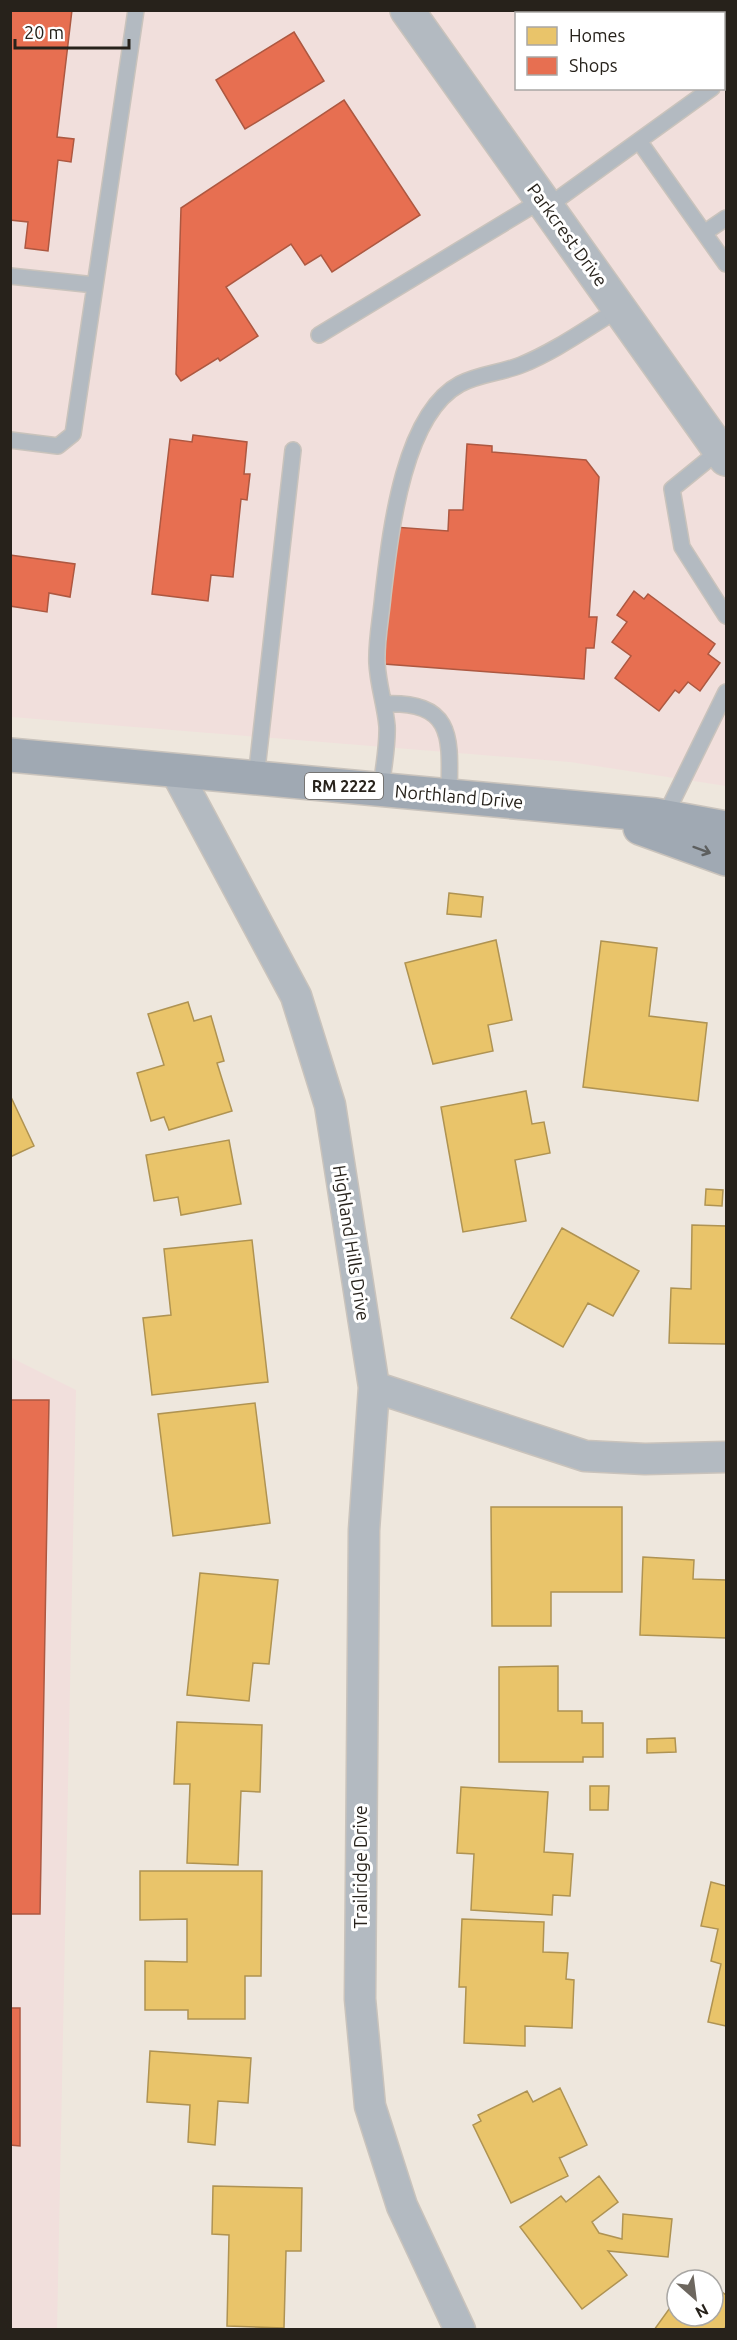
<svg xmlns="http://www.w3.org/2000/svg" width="737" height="2340" font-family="Ubuntu,sans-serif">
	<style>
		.commercial { fill: #f1dfdc; fill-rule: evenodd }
		.homes { fill: #e9c46a; stroke: #af9352; stroke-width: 1.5 }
		.shops { fill: #e76f51; stroke: #ad5841; stroke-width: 1.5 }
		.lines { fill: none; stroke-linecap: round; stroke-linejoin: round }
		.service-casing { stroke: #c9c3bc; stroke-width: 18 }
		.minor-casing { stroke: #c9c3bc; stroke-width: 33 }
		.tertiary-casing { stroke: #c9c3bc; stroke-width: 36 }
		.primary-casing { stroke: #c9c3bc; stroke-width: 36 }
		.service { stroke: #b3bac1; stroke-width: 15 }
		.minor { stroke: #b3bac1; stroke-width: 30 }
		.tertiary { stroke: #b3bac1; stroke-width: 33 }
		.primary { stroke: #a0a9b3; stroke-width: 33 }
		.oneway { stroke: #5d5f5f }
		.labels { text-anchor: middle; stroke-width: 6; stroke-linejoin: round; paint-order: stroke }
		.shield { fill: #fff; stroke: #68645f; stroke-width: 1.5 }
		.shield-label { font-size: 16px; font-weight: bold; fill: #27221b }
		.street-label { font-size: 18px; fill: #27221b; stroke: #fff }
	</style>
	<rect width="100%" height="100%" fill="#eee7dd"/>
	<!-- commercial -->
	<path class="commercial" d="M10 11H726V786L570 762 11 717ZM516 14H724V88H516Z
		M10 1357 76 1390 57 2330 10 2329Z"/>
	<!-- homes -->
	<path class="homes" d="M449 893 483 897 481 917 447 914Z
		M496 940 512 1020 488 1025 493 1051 433 1064 405 963Z
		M601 941 657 948 649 1016 707 1023 698 1101 583 1087Z
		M188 1002 194 1021 211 1016 224 1061 217 1063 232 1111 169 1130 164 1117 151 1121 137 1073 164 1065 148 1014Z
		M526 1091 532 1124 544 1122 550 1153 515 1160 526 1221 463 1232 441 1107Z
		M10 1095 34 1146 10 1157Z
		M229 1140 241 1204 181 1215 178 1197 154 1201 146 1155Z
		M706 1189 723 1190 722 1206 705 1205Z
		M692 1225 726 1226V1344L669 1343 671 1288 691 1289Z
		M562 1228 639 1271 613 1316 588 1303 563 1347 511 1318Z
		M252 1240 268 1382 152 1395 143 1318 171 1315 164 1249Z
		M255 1403 270 1523 173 1536 158 1414Z
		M491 1507H622V1592H551V1626H492Z
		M643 1557 694 1560 693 1579 726 1580V1638L640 1635Z
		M200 1573 278 1580 269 1664 253 1663 249 1701 187 1695Z
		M558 1666V1711H582V1723H603V1757H583V1762H499V1667Z
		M177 1722 262 1725 260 1792 241 1791 238 1865 187 1863 190 1784H174Z
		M675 1738 676 1752 647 1753V1739Z
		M590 1786H609L608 1810H590Z
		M461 1787 548 1792 544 1852 573 1854 570 1896 553 1895 552 1915 471 1910 474 1854 457 1853Z
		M140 1871H262L261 1976H245V2019H188V2010H145V1961L187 1962V1919L140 1920Z
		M711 1882 726 1886V2026L708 2022 721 1964 711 1961 718 1929 701 1926Z
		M462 1919 544 1922 543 1952 568 1953 566 1979 574 1980 572 2028 525 2026V2046L464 2043 466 1987H459Z
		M150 2051 251 2058 248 2103 218 2101 215 2145 188 2142 190 2105 147 2102Z
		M560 2088 587 2145 560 2158 559 2157 568 2176 511 2203 473 2125 481 2121 478 2115 527 2091 533 2102Z
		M599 2176 618 2202 592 2222 599 2233 622 2239 623 2214 672 2219 668 2257 608 2251 627 2275 582 2309 520 2227 561 2196 566 2202Z
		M213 2186 302 2188 301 2251H286L284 2328 227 2326 229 2235 212 2234Z
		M713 2285 726 2295V2326L724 2330H654L677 2298V2316H713Z"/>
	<!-- shops -->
	<path class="shops" d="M10 10H72L57 137 74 139 71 162 58 160 48 251 25 248 28 222 10 220Z
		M606 10H708L704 14H608Z
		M294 32 324 81 245 129 216 80Z
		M344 100 420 215 332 272 321 255 305 265 291 244 226 287 258 336 220 361 218 358 181 381 176 374 181 208Z
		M193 435 247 442 244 474H250L247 500 241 499 233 577 211 575 208 601 152 594 170 439 192 442Z
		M467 444 492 446V452L586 460 599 477 589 617H597L594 648H586L584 679 384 664 394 527 448 531 449 510H463Z
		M10 555 75 564 70 597 49 593 47 612 10 606Z
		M634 591 644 599 648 594 715 644 708 654 720 663 700 691 688 682 679 693 675 690 659 711 615 678 631 656 612 642 627 622 617 615Z
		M10 1400H49L40 1914H10Z
		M10 2008H20V2146L10 2145Z"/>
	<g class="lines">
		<!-- service casing -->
		<g class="service-casing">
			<path id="service" d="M724 81 726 78
				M639 141 726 264
				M547 207 712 88
				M704 233 726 218
				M10 276 95 285
				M319 335 542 200
				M10 440 58 446 73 434 136 10
				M720 450 672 489 682 547 726 616
				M384 704C456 701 450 740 449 795
				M256 778 293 450
				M381 789C383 769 388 746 387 726 385 704 378 685 377 663 376 641 381 618 383 595 390 537 402 415 460 384 479 374 501 373 521 365 556 351 587 328 619 309
				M664 818 726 692"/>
		</g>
		<!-- minor casing -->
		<g class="minor-casing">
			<path id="minor" d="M175 770 296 996 330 1105 374 1387 364 1530 360 1999 370 2106 402 2206 460 2330
				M374 1387 585 1456 645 1459 726 1457"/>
		</g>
		<!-- tertiary casing -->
		<g class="tertiary-casing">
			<path id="tertiary" d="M407 10 726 459"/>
		</g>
		<!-- primary casing -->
		<g class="primary-casing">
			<path id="primary" d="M10 755 655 815 726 828
				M640 828 726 859"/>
		</g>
		<!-- service -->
		<use href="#service" class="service"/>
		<!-- minor -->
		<use href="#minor" class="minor"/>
		<!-- tertiary -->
		<use href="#tertiary" class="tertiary"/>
		<!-- primary -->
		<use href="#primary" class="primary"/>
	</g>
	<!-- one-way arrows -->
	<defs><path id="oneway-shaft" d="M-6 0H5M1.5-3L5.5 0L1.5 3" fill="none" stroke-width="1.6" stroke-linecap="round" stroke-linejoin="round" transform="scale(1.5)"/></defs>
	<use class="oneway" href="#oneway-shaft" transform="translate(702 850) rotate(20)"/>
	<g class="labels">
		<!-- shield labels -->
		<rect class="shield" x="305" y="773" width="78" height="26" rx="4.5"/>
		<g class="shield-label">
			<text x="344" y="792">RM 2222</text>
		</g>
		<!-- street labels -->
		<g class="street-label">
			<text transform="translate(567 235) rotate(54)" y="6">Parkcrest Drive</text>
			<text transform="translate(459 797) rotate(5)" y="6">Northland Drive</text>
			<text transform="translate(351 1243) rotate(81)" y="6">Highland Hills Drive</text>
			<text transform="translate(361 1867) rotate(-90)" y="6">Trailridge Drive</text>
		</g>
	</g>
	<!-- border -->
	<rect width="737" height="2340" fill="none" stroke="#27221b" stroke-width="24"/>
	<!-- legend -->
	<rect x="515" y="12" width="210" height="78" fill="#ffffff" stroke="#a9a7a4" stroke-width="1.5"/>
	<rect x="527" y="27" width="30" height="18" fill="#e9c46a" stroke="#a9a7a4" stroke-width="1.5"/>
	<text x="569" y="42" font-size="18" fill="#27221b">Homes</text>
	<rect x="527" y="57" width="30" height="18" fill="#e76f51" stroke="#a9a7a4" stroke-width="1.5"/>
	<text x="569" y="72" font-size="18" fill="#27221b">Shops</text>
	<!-- north arrow -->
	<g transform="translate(695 2298) rotate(152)"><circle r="28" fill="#ffffff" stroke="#a9a7a4" stroke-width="1.5"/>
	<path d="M0-4.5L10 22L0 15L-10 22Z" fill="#6d675f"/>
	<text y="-9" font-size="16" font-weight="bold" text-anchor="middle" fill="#27221b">N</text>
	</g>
	<!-- scale -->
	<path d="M15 39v9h114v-9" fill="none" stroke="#27221b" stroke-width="3"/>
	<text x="24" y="39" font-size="18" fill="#27221b" stroke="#ffffff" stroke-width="4.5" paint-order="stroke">20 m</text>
</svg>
